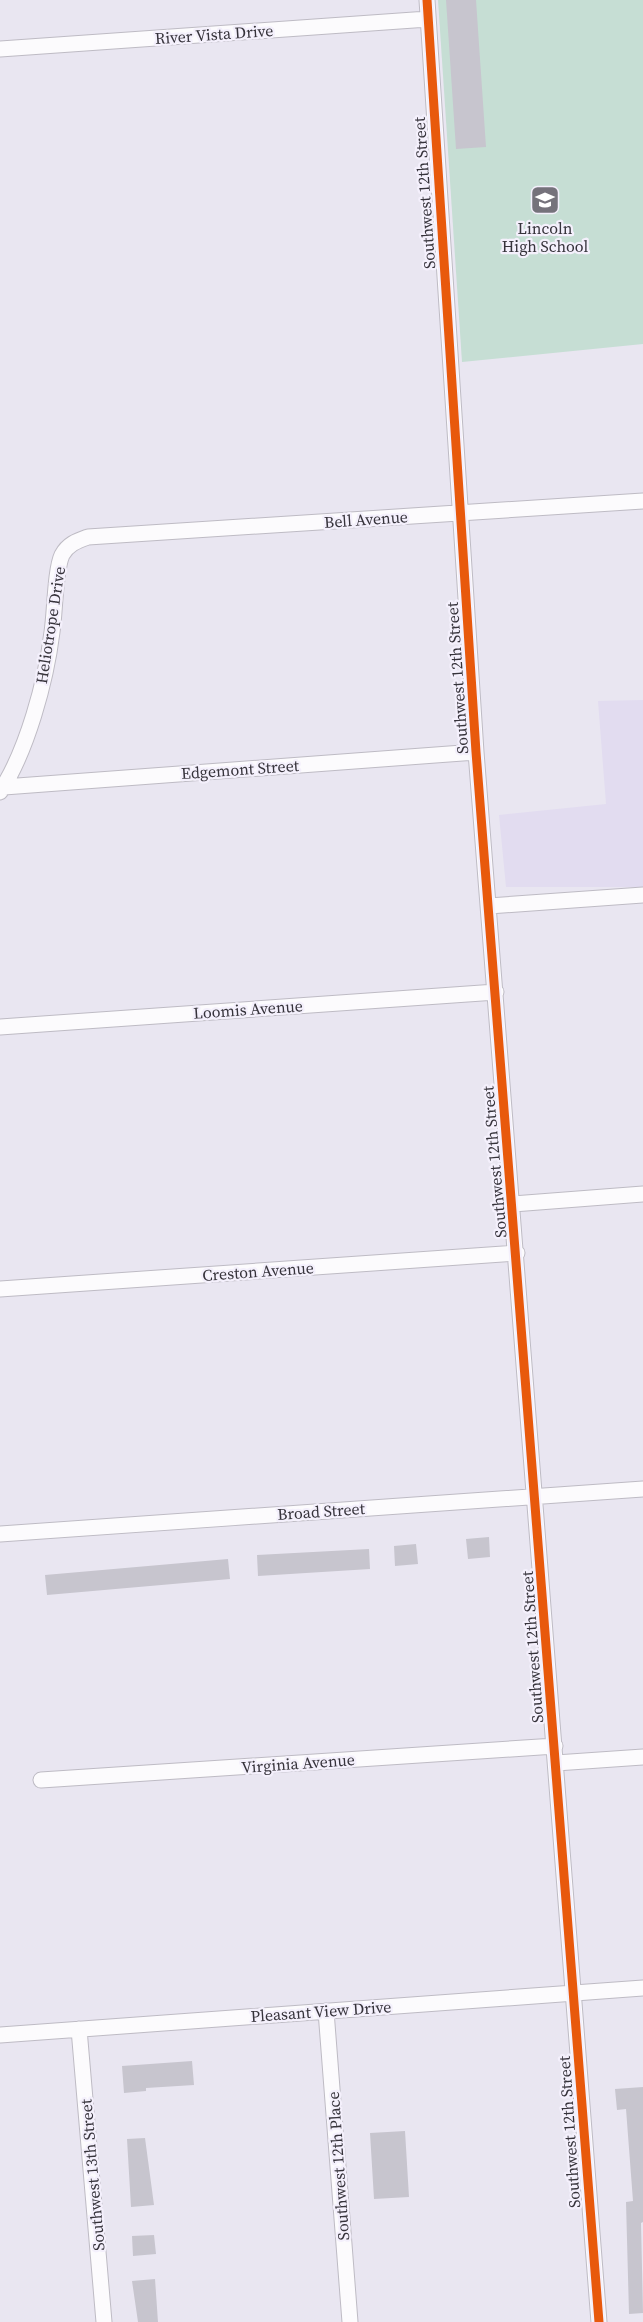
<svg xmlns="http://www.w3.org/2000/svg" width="643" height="2322" font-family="'Source Serif 4',serif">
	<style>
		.built { fill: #e2dcf0 }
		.green { fill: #c6ded4 }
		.building { fill: #c7c5ce }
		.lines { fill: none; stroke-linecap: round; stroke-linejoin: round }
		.minor-casing { stroke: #bebbc4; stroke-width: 17 }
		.minor { stroke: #fcfbfd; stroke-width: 15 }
		.cycleway-casing { stroke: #f4f0fc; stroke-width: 13 }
		.cycleway { stroke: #e8590c; stroke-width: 9 }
		.labels { text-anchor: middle; stroke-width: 4.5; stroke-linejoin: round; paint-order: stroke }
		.street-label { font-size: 16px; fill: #36333b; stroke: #f4f0fc }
		.poi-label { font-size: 16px; fill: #36333b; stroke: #f4f0fc }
	</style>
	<rect width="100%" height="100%" fill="#e9e6f1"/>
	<!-- built -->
	<path class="built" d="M643 700V887H506L499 815 606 804 598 701Z"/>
	<!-- green -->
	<path class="green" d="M438 0H643V344L462 362Z"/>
	<!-- building -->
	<path class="building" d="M446 0H476L486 147 456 149Z
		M489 1537 490 1557 468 1559 466 1539Z
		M416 1544 418 1564 395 1566 394 1546Z
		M369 1549 370 1569 258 1576 257 1555Z
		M228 1559 230 1579 47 1595 45 1575Z
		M192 2061 194 2085 146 2088V2091L124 2093 122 2066Z
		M643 2087V2222L641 2223 643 2313 629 2314 626 2202 633 2201 626 2109 617 2110 615 2089Z
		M405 2131 409 2197 374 2199 370 2133Z
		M145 2138 154 2205 131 2207 127 2139Z
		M154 2235 156 2254 133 2256 132 2236Z
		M155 2279 158 2322H138L132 2281Z"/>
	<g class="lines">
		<!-- minor casing -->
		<g class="minor-casing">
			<path id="minor" d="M427 0 476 752 599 2322
				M0 49 428 19
				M4 787 476 752
				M0 792C27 751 46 681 52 632 55 613 55 570 62 555 68 544 77 541 88 537L643 501
				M489 906 643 895
				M0 1027 496 992
				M513 1204 643 1194
				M0 1289 517 1253
				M0 1534 643 1489
				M556 1763 643 1757
				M41 1780 555 1746
				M326 2011 350 2322
				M79 2029 104 2322
				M0 2035 643 1988"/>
		</g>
		<!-- minor -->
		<use href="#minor" class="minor"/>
		<!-- cycleway casing -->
		<g class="cycleway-casing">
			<path id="cycleway" d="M427 0 476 752 599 2322"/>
		</g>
		<!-- cycleway -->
		<use href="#cycleway" class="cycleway"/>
	</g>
	<!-- icons -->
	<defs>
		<g id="school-square" transform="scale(1.5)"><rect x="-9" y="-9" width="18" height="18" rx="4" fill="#75727b" stroke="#f4f0fc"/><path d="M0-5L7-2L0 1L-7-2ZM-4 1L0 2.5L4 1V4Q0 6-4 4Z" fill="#fff"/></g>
	</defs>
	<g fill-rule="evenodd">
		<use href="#school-square" x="545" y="200"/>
	</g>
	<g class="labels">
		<!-- street labels -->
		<g class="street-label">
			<text transform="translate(214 34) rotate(-4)" y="6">River Vista Drive</text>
			<text transform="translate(424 193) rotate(-94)" y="6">Southwest 12th Street</text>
			<text transform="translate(366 519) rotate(-4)" y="6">Bell Avenue</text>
			<text transform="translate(50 625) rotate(-81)" y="6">Heliotrope Drive</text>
			<text transform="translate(457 678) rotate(-94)" y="6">Southwest 12th Street</text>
			<text transform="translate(240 769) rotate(-4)" y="6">Edgemont Street</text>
			<text transform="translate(248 1009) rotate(-4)" y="6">Loomis Avenue</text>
			<text transform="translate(494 1162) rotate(-95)" y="6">Southwest 12th Street</text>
			<text transform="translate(258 1271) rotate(-4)" y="6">Creston Avenue</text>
			<text transform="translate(321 1511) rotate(-4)" y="6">Broad Street</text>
			<text transform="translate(532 1647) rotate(-94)" y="6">Southwest 12th Street</text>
			<text transform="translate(298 1763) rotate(-4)" y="6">Virginia Avenue</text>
			<text transform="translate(321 2011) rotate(-4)" y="6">Pleasant View Drive</text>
			<text transform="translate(569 2132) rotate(-94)" y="6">Southwest 12th Street</text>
			<text transform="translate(338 2166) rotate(-94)" y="6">Southwest 12th Place</text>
			<text transform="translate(92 2175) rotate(-95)" y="6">Southwest 13th Street</text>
		</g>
		<!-- poi labels -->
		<g class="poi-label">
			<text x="545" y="234">Lincoln<tspan x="545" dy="18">High School</tspan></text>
		</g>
	</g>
</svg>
